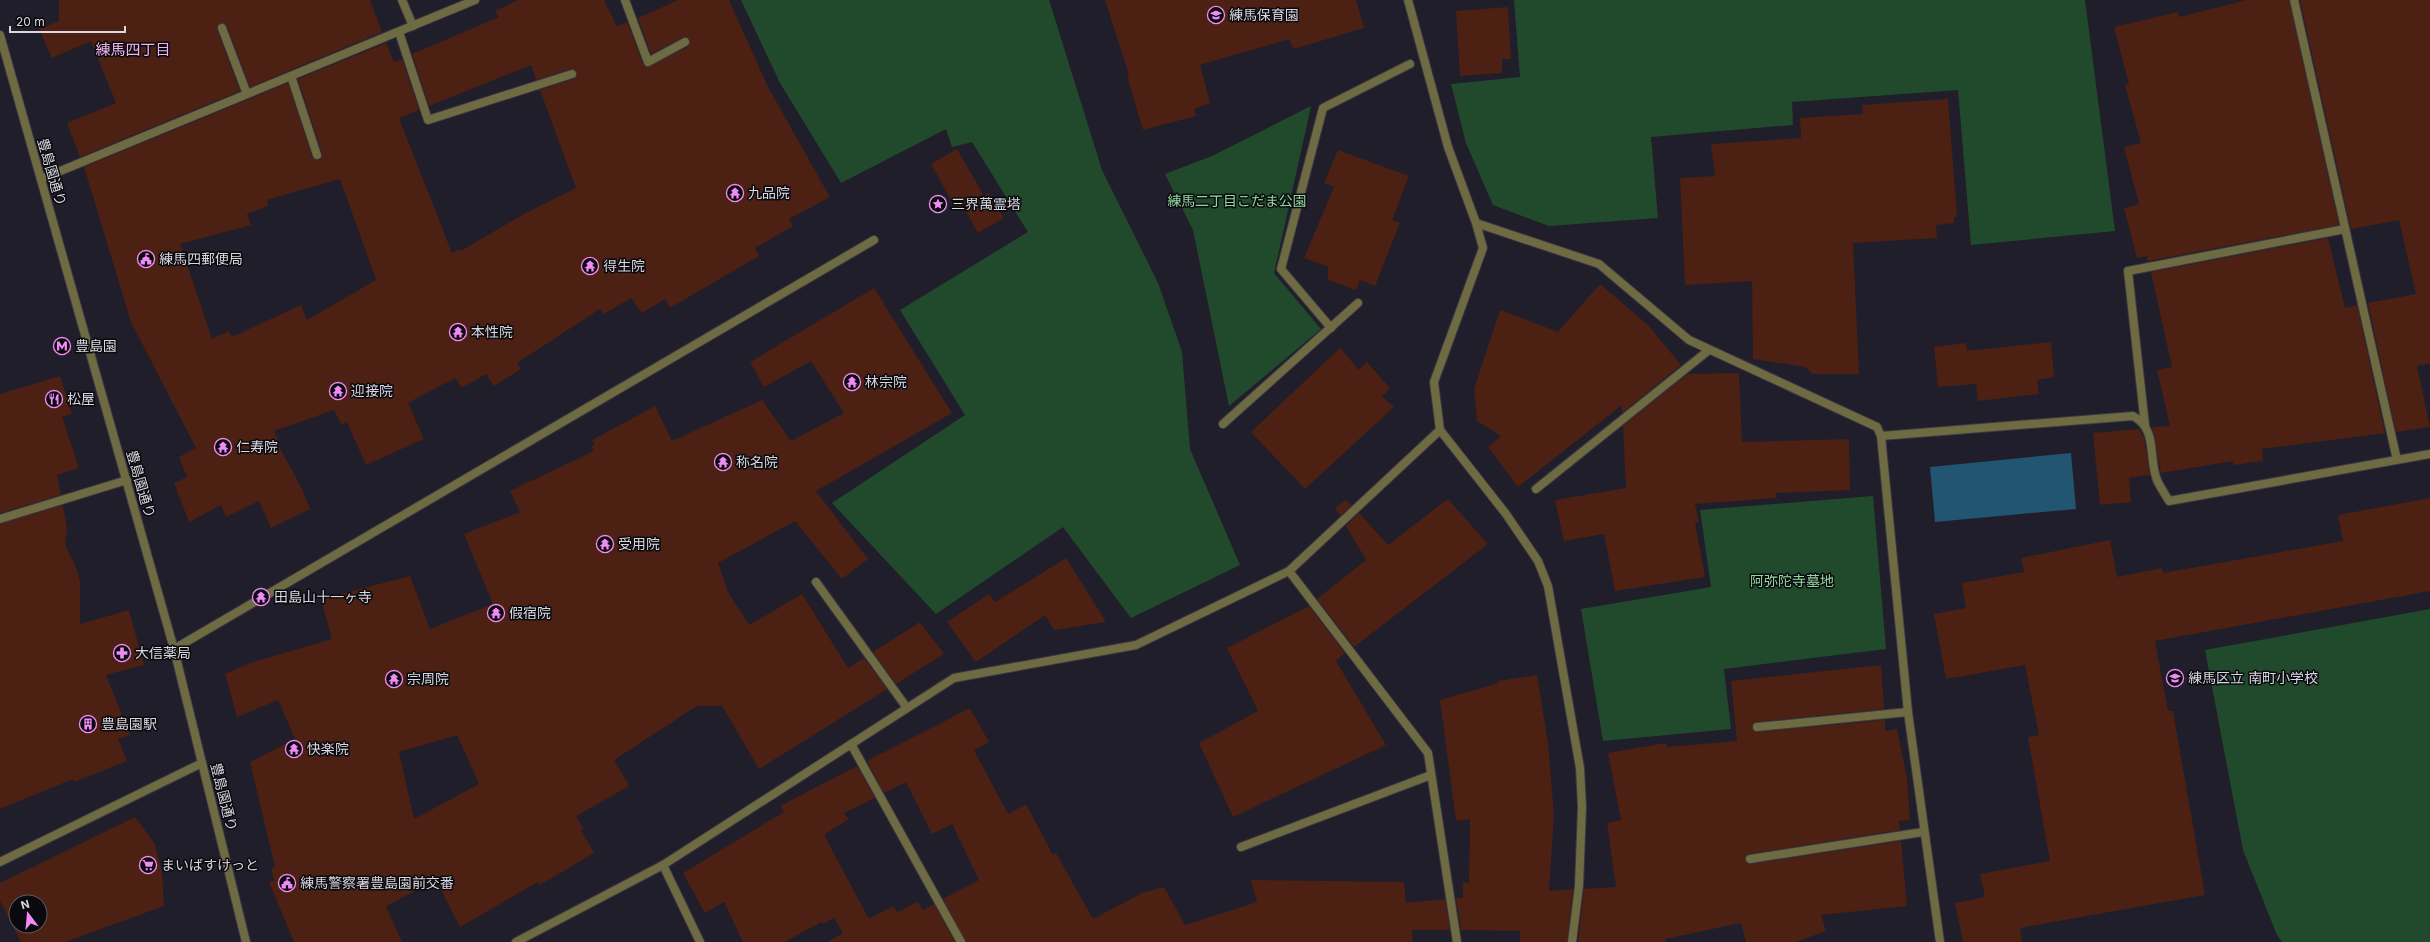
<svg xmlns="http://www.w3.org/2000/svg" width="2430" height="942" font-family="Inter,'Noto Sans JP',sans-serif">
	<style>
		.green { fill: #214a2c }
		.water { fill: #225571 }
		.building { fill: #4c2012; fill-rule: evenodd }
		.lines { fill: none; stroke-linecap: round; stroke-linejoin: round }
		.service-casing { stroke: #3a3843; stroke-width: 10 }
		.minor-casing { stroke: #3a3843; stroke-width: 10 }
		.tertiary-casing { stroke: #3a3843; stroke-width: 10 }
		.service { stroke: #6e6b42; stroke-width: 8 }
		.minor { stroke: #6e6b42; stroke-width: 8 }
		.tertiary { stroke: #6e6b42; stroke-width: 8 }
		.labels { text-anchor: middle; stroke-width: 3; stroke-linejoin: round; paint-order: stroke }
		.poi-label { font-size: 14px; fill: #d9d7e0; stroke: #09090e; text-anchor: start }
		.street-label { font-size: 14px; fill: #d9d7e0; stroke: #09090e }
		.park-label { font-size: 14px; fill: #94d7a1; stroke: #09090e }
		.neighbourhood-label { font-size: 15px; fill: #edb4ee; stroke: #09090e }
	</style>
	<rect width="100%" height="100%" fill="#201e2a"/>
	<!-- green -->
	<path class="green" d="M741 0H1049L1102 170 1158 283 1182 352 1190 449 1240 565 1131 618 1063 527 936 614 832 503 965 415 900 310 1028 232 972 142 952 147 946 129 841 183 780 83Z
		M1514 0H2085L2115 231 1971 245 1958 90 1792 102 1793 125 1651 137 1658 218 1549 226 1493 205 1466 143 1451 84 1520 77Z
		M1311 106 1274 273 1321 329 1229 406 1193 230 1165 174 1212 156Z
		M1873 496 1886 649 1724 669 1731 729 1603 741 1581 609 1711 587 1700 510Z
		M2430 609V942H2282L2277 935 2243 850 2205 650Z"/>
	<!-- water -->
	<path class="water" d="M2071 453 2076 509 1935 522 1930 467Z"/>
	<!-- building -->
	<path class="building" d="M59 0H370L382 32 250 87 227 26 220 23 217 30 240 91 80 157 67 123 116 103 91 41 52 58 39 29 59 21Z
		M518 0H604L617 27 627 22 643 64 648 67 688 47 690 42 688 38 683 37 651 54 638 18 678 0H729L768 87 830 197 789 219 793 226 755 248 759 256 670 308 665 299 642 313 631 298 604 314 600 309 517 363 521 369 494 386 486 374 462 388 455 378 408 403 424 439 366 465 347 422 342 425 334 410 274 431 278 440 276 441 302 489 310 509 271 528 259 501 226 517 221 505 189 522 174 483 187 477 179 457 196 448 131 322 84 167 288 83 312 157 319 160 322 153 298 79 386 43 394 62 402 59 419 110 399 118 452 253 460 249 461 251 522 215 576 188 540 90 574 79 577 75 575 70 570 69 536 80 531 65 429 106 412 54 499 17 495 11ZM340 179 376 280 307 320 301 305 232 337 229 331 212 339 180 244 251 225 247 214 268 206 267 200Z
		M1105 0H1356L1364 28 1294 49 1289 39 1200 65 1210 103 1194 109 1196 116 1143 130 1127 76 1129 75Z
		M2247 0H2289L2339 225 2148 261 2147 256 2137 258 2124 208 2139 204 2124 147 2141 143 2125 85 2129 84 2114 27 2178 12 2179 17Z
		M2300 0H2430V363L2417 366 2430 427 2396 432 2368 303 2416 294 2399 220 2351 229Z
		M1508 7 1511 59H1502V73L1460 76 1456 11Z
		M1948 99 1957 217H1954V223L1936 225 1937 238 1853 243 1859 374H1813L1805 367 1753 359 1752 281 1685 285 1680 178 1715 176 1711 144 1801 138 1800 118 1863 114 1862 105Z
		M957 149 983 194 956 209 931 164Z
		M1338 150 1409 176 1392 220 1400 223 1375 286 1360 280 1356 290 1328 280V267L1304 258 1334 187 1324 183Z
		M989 193 1004 218 978 233 964 208Z
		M2328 238 2345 308 2357 305 2385 433 2262 449 2263 461 2234 465 2233 461 2161 473 2152 427 2170 426 2157 370 2172 367 2151 272Z
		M1600 284 1648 325 1681 365 1622 413V405L1518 487 1488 447 1501 436 1477 421 1474 389 1500 310 1558 332Z
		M874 288 952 413 816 491 868 559 842 579 795 521 718 563 728 592 749 625 802 594 848 668 864 658 887 689 759 769 722 706H697L614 760 629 786 576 816 583 828 581 830 594 853 540 885 538 882 460 927 436 880 386 906 402 942H294L269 882 274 881 271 868 275 867 250 762 295 739 278 700 237 717 225 674 250 663 332 639 321 599 410 576 430 629 493 604 464 534 520 512 510 491 594 451 591 447 595 444 592 440 655 406 672 441 762 400 791 441 844 413 811 361 764 387 750 362ZM457 735 479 784 414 819 399 752Z
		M2051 342 2054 377 2037 380 2039 394 1978 401 1976 384 1938 387 1934 347 1966 343 1967 351Z
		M1340 348 1359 370 1367 362 1390 388 1382 397 1394 407 1305 489 1251 432Z
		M1739 373 1742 442 1849 439 1850 490 1776 493V498L1695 504 1699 522 1695 523 1705 577 1615 591 1604 534 1564 541 1555 500 1626 488 1623 426 1688 374Z
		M60 376 72 414 62 417 79 468 57 475 61 495 0 513V394Z
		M2139 429 2144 438 2150 475 2129 478 2131 502 2100 505 2093 433Z
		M2430 498V591L2155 641 2168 711H2173L2205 895 2020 928 2022 942H1963L1955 903 1985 897 1980 874 2050 861 2028 737 2039 735 2025 665 1946 679 1934 614 1966 608 1962 583 2024 572 2021 558 2110 540 2117 577 2162 568 2163 573 2343 541 2338 515Z
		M1448 499 1488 544 1354 647 1317 599 1366 560 1346 526 1359 513 1388 545Z
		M1346 500 1352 505 1340 516 1335 508Z
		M63 505 67 529 65 544 77 570 80 582V624L129 610 144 665 106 675 130 735 118 739 127 761 74 782 73 779 0 809V524Z
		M1066 558 1106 622 1054 630 1045 615 976 662 947 622 989 594 995 602Z
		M1309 606 1345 653 1336 661 1386 745 1233 817 1199 743 1258 711 1227 648Z
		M920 622 944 654 896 684 873 652Z
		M1881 665 1884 709 1756 722 1752 728 1758 732 1885 720V731L1897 729 1907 778 1910 820 1899 821 1900 830 1749 854 1745 859 1751 864 1901 841 1907 906 1821 915 1826 931 1796 942H1746L1741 923 1665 939V942H1578L1584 889 1616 887 1607 823 1621 820 1608 753 1666 743 1667 747 1737 741 1731 681Z
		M1537 675 1548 743 1554 815 1549 891 1573 889 1567 942H1520V931L1461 930 1456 898H1463V882L1469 883 1470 819 1456 821 1440 700 1498 683V681Z
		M970 708 989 742 974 750 1008 814 1026 804 1053 855 1056 853 1093 919 1142 893 1164 887 1185 925 1257 902 1251 880 1404 882 1406 903 1445 899 1450 930H1412L1413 942H966L943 899 979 880 952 824 932 834 906 782 884 793 867 761Z
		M857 766 875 798 844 813 849 819 824 835 869 919 893 906 897 912 918 902 923 910 934 904 955 942H828L843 933 834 918 823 924 822 922 784 942H743L724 902 705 913 683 873 784 812 780 806Z
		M135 817 155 844 162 873 164 906 65 942H21L0 901V883ZM16 902H40V926H16Z"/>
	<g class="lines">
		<!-- service casing -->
		<g class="service-casing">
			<path id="service" d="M402 0 413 26
				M625 0 648 62 685 42
				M222 28 247 94
				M399 32 428 120 572 74
				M291 76 317 155
				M2128 271 2345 229
				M1331 328 1281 269 1323 108 1410 64
				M1223 424 1358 303
				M1536 489 1709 350
				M816 582 907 708
				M1757 727 1908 712
				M1241 847 1431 775
				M1750 859 1923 832
				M663 865 700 942"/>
		</g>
		<!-- minor casing -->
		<g class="minor-casing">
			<path id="minor" d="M1408 0 1448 147 1476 223 1483 248 1434 382 1440 430 1506 514 1538 561 1548 586 1580 768 1582 807 1579 886 1572 942
				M2294 0 2397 460
				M41 179 475 0
				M1476 223 1599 264 1689 340 1877 427 1881 436
				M2128 271 2145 425
				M0 519 127 480
				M1289 571 1428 753 1457 942
				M174 649 874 240
				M851 744 961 942
				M0 862 202 763
				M516 942 663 865 954 678 1136 645 1289 571 1440 430
				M1940 942 1908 712 1881 436 2133 416C2158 429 2148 458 2157 480 2160 487 2165 494 2169 501L2430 454"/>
		</g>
		<!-- tertiary casing -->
		<g class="tertiary-casing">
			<path id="tertiary" d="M0 35 174 649 246 942"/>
		</g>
		<!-- service -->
		<use href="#service" class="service"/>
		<!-- minor -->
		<use href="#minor" class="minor"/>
		<!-- tertiary -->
		<use href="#tertiary" class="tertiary"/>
	</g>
	<!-- icons -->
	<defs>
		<g id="school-ring" transform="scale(0.9)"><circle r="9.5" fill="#09090e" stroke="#f18af4" stroke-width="1.5"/><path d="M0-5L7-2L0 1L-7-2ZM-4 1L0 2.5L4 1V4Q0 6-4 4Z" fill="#f18af4"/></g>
		<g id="temple-ring" transform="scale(0.9)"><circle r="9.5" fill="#09090e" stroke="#f18af4" stroke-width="1.5"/><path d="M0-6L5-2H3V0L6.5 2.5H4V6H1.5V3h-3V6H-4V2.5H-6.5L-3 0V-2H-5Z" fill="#f18af4"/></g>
		<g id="sight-ring" transform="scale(0.9)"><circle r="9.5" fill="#09090e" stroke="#f18af4" stroke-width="1.5"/><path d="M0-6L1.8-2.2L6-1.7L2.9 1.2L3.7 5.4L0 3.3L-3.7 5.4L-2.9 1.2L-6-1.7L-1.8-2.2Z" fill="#f18af4"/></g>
		<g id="civic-ring" transform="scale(0.9)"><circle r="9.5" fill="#09090e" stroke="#f18af4" stroke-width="1.5"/><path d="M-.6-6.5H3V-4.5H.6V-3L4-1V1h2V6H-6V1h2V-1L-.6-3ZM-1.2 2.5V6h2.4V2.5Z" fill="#f18af4"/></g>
		<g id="metro-ring" transform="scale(0.9)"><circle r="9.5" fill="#09090e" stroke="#f18af4" stroke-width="1.5"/><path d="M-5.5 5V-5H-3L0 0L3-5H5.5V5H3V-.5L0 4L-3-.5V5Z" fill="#f18af4"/></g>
		<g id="restaurant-ring" transform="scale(0.9)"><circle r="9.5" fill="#09090e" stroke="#f18af4" stroke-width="1.5"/><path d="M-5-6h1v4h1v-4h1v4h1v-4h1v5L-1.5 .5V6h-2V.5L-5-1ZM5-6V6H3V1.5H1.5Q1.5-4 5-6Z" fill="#f18af4"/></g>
		<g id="pharmacy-ring" transform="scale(0.9)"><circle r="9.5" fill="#09090e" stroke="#f18af4" stroke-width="1.5"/><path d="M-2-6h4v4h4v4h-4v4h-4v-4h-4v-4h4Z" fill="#f18af4"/></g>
		<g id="building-ring" transform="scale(0.9)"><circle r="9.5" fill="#09090e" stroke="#f18af4" stroke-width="1.5"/><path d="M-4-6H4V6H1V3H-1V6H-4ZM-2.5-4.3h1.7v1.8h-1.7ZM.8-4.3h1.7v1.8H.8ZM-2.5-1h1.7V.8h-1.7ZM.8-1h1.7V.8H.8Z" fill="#f18af4"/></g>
		<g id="supermarket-ring" transform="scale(0.9)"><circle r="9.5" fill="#09090e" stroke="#f18af4" stroke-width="1.5"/><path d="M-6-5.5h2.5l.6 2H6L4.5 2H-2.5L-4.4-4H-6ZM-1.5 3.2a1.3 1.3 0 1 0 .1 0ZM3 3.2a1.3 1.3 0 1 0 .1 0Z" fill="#f18af4"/></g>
	</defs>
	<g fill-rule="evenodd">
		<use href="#school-ring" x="1216" y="15"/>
		<use href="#temple-ring" x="735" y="193"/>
		<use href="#sight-ring" x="938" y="204"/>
		<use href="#civic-ring" x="146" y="259"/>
		<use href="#temple-ring" x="590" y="266"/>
		<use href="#temple-ring" x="458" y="332"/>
		<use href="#metro-ring" x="62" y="346"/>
		<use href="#temple-ring" x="852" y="382"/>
		<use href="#temple-ring" x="338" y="391"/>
		<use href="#restaurant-ring" x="54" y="399"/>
		<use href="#temple-ring" x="223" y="447"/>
		<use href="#temple-ring" x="723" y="462"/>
		<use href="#temple-ring" x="605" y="544"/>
		<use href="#temple-ring" x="261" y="597"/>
		<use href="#temple-ring" x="496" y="613"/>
		<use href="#pharmacy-ring" x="122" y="653"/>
		<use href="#school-ring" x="2175" y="678"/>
		<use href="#temple-ring" x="394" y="679"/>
		<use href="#building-ring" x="88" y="724"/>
		<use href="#temple-ring" x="294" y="749"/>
		<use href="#supermarket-ring" x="148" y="865"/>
		<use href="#civic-ring" x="287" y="883"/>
	</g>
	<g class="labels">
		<!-- poi labels -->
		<g class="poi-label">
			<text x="1229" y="20">練馬保育園</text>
			<text x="748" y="198">九品院</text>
			<text x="951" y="209">三界萬霊塔</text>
			<text x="159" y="264">練馬四郵便局</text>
			<text x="603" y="271">得生院</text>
			<text x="471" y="337">本性院</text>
			<text x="75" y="351">豊島園</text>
			<text x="865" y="387">林宗院</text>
			<text x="351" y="396">迎接院</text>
			<text x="67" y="404">松屋</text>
			<text x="236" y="452">仁寿院</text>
			<text x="736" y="467">称名院</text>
			<text x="618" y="549">受用院</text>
			<text x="274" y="602">田島山十一ヶ寺</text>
			<text x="509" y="618">假宿院</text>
			<text x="135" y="658">大信薬局</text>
			<text x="2188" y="683">練馬区立 南町小学校</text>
			<text x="407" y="684">宗周院</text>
			<text x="101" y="729">豊島園駅</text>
			<text x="307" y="754">快楽院</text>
			<text x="161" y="870">まいばすけっと</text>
			<text x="300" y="888">練馬警察署豊島園前交番</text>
		</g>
		<!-- street labels -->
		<g class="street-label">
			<text transform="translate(52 172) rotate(74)" y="5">豊島園通り</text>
			<text transform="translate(141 484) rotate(74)" y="5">豊島園通り</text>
			<text transform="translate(224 797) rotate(76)" y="5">豊島園通り</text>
		</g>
		<!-- park labels -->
		<g class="park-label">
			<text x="1237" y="206">練馬二丁目こだま公園</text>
			<text x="1792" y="586">阿弥陀寺墓地</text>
		</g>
		<!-- neighbourhood labels -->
		<g class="neighbourhood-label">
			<text x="133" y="55">練馬四丁目</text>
		</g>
	</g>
	<!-- north arrow -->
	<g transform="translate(28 914) rotate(344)"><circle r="19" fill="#09090e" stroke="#5c5b62"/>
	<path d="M0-3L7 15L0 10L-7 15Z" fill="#f18af4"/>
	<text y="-6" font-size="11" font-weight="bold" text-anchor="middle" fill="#d9d7e0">N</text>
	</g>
	<!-- scale -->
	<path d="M10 26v6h115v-6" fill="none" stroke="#d9d7e0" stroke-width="2"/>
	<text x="16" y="26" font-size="12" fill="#d9d7e0" stroke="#09090e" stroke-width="3" paint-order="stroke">20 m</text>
</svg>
